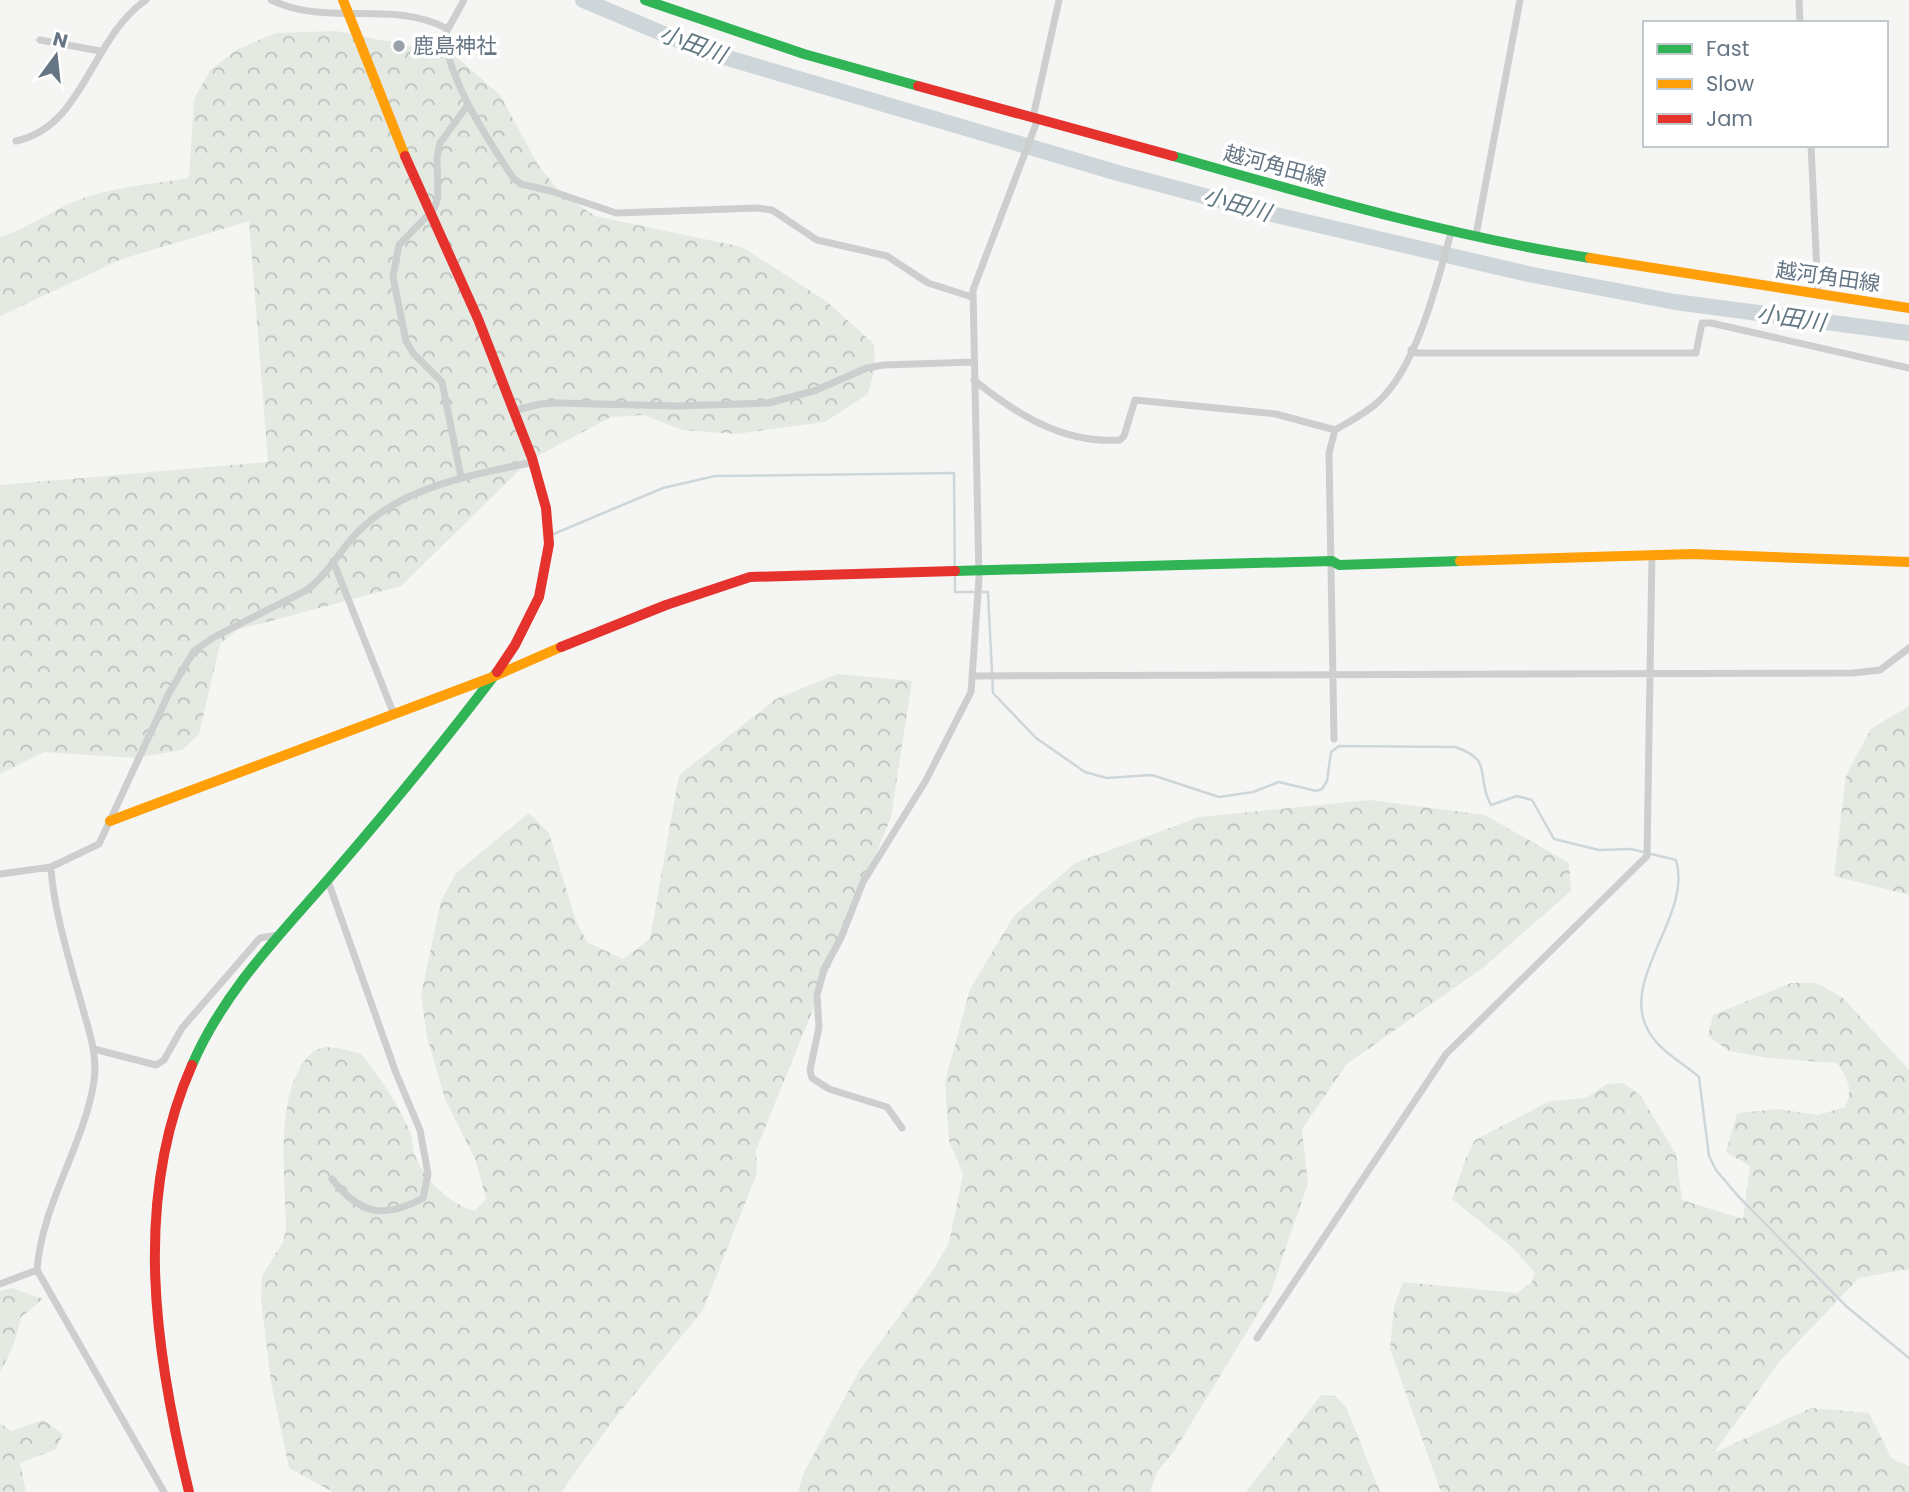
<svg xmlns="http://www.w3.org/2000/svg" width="1909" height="1492" font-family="Poppins,'Noto Sans JP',sans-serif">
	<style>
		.forest { fill: url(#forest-crowns) }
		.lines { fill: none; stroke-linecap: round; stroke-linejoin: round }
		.stream { stroke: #ced6d9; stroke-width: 2.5 }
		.river { stroke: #ced6d9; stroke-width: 16 }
		.street { stroke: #cdcfcf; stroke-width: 7 }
		.fast { stroke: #30b455; stroke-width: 10 }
		.slow { stroke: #ff9f0a; stroke-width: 10 }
		.jam { stroke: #e5322d; stroke-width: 10 }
		.poi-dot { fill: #97a2ab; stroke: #fff; stroke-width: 2.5 }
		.labels { text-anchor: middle; stroke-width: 7; stroke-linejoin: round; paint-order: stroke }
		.poi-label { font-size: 21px; fill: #657584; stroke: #fff; text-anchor: start }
		.street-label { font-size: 21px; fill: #657584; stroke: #fff }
		.water-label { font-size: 23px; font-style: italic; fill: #617781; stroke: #fff }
	</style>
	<defs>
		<pattern id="forest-crowns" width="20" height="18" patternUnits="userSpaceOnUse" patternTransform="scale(1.75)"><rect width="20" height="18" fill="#e4e9e2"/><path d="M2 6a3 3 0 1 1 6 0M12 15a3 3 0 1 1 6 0" fill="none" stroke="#bcc1bd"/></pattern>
	</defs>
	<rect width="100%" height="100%" fill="#f5f6f4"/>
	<!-- forest -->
	<path class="forest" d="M336 31 454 55 500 95 538 165 562 194 595 216 742 247 826 301 874 344 875 368 868 394 825 422 736 434 683 430 643 415 611 417 530 460 401 586 237 630 220 644 199 734 182 750 136 758 44 752 0 774V485L268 462 249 221 122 259 0 316V237C29 228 50 211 78 200 112 187 152 184 189 178L194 99 210 70 238 49 276 33Z
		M837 674 912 681 891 817 756 1150 757 1173 703 1310 611 1423 561 1492H333L289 1468 271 1382 261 1300 262 1276 283 1242 286 1230C286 1182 272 1086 313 1052 326 1042 347 1050 361 1054 380 1077 398 1104 410 1132 413 1139 412 1146 414 1153 424 1180 448 1203 475 1211L486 1199 476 1161 445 1099 427 1037 421 995 441 901 456 873 529 813 549 833 576 921 587 942 623 959 650 939 679 775 776 699Z
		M1909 706V895L1834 876 1846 775 1871 729Z
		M1370 800 1485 815 1569 863 1571 891 1484 967 1347 1064 1302 1129 1308 1183 1271 1292 1175 1450 1157 1472 1150 1492H798L804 1472 861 1368 931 1273 949 1243 963 1174 949 1141 945 1082 970 989 1014 916 1075 863 1199 817Z
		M1791 983H1816L1842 997 1909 1070V1269L1859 1278 1779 1362 1714 1453 1811 1408 1869 1413 1892 1459 1909 1466V1492H1441L1390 1349 1394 1307 1403 1282 1517 1293 1532 1282 1535 1273 1512 1247 1452 1199 1466 1158 1475 1140 1550 1101 1586 1098 1607 1084 1623 1083 1640 1095 1676 1154 1682 1200 1743 1219 1750 1166 1726 1152 1737 1113 1778 1109 1818 1115 1845 1107C1854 1088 1847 1079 1837 1063L1768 1058 1729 1051 1708 1036 1713 1015Z
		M12 1288 43 1299 21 1317 14 1344 0 1373V1291Z
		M1321 1395 1336 1396 1347 1409 1380 1492H1246Z
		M43 1420 63 1434 56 1449 20 1463 26 1492H0V1423L11 1431Z"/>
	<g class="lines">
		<!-- stream -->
		<path class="stream" d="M551 535 663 488 715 476 954 473 955 592H988L993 693 1036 738 1085 772 1107 778 1152 775 1219 797 1253 792 1279 782 1316 791 1322 789 1327 781 1331 752 1339 746 1455 747C1495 760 1475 777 1491 805L1517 796 1532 800 1554 839 1599 850 1631 849 1676 860C1693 915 1619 979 1648 1030 1658 1050 1683 1063 1699 1077L1709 1156 1716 1170 1738 1196 1846 1306 1909 1358"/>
		<!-- river -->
		<path class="river" d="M583 0 704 51 1118 173 1276 215 1528 274 1675 302 1909 333"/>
		<!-- street -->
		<path class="street" d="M271 0C328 27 391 0 446 28
			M464 0 443 38C457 94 482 130 513 178L521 184 551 191 616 213 757 208 772 210 817 240 887 256 928 283 972 297
			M1799 0 1800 23
			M40 40 100 51
			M16 141C84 127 90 39 146 0
			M1811 145 1818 295
			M1476 235 1520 0
			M1411 350 1417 353H1696L1702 323H1711L1909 368
			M974 380C1016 414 1063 444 1120 440L1124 436 1135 400 1276 414 1335 430
			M513 411 540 404 558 403 676 406 768 403 814 391 867 368 884 365 974 362
			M461 477 442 382 413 353 406 341 393 277 399 245 434 209 438 197 437 157 440 143 467 106
			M333 561 393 712
			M973 676 1853 673 1880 670 1909 648
			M1334 739 1329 453 1335 430C1350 421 1367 413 1380 400 1418 364 1438 279 1452 229
			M51 867C53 907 70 963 81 1002 88 1029 98 1053 94 1081 84 1146 42 1203 37 1270L164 1492
			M0 874 51 867 99 844 169 693 194 651 214 637 307 590C330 573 342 545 364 526 409 485 476 474 534 462
			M328 881 396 1073 420 1130 428 1174 423 1198C384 1220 359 1214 332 1179
			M94 1049 156 1065 164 1060 182 1028 260 938 278 935
			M902 1128 887 1107 829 1089 812 1078 810 1070 819 1027 817 995 824 969 841 938 863 882 925 782 971 692 979 578 973 290 1036 124 1034 113 1059 0
			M0 1284 37 1270
			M1257 1338 1446 1054 1647 856 1652 555"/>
		<!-- fast -->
		<path class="fast" d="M645 0 804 54 918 86
			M1173 156C1310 195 1449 236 1590 258
			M955 571 1332 561 1339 565 1460 561
			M192 1065C224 991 279 936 331 876 388 810 444 742 497 672"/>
		<!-- slow -->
		<path class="slow" d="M343 0 405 156
			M1590 258 1909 308
			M1460 561 1692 554 1909 562
			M110 821 490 678 561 647"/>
		<!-- jam -->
		<path class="jam" d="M918 86 1173 156
			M405 156 478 319 532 458 546 508 549 544 539 597 515 645 497 672
			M561 647 666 605 750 577 955 571
			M189 1492C155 1353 132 1200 192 1065"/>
	</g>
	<!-- markers -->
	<circle class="poi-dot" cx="399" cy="46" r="7"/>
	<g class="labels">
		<!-- poi labels -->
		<g class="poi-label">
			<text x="413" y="53">鹿島神社</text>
		</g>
		<!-- street labels -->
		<g class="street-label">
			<text transform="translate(1275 166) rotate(15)" y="7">越河角田線</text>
			<text transform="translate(1828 277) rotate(8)" y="7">越河角田線</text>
		</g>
		<!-- water labels -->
		<g class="water-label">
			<text transform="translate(693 44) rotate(20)" y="8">小田川</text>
			<text transform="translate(1237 204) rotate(16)" y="8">小田川</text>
			<text transform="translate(1791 318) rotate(8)" y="8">小田川</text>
		</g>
	</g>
	<!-- legend -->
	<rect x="1643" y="21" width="245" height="126" fill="#ffffff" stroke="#c1c8ce" stroke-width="2"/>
	<rect x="1657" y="44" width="35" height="10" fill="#30b455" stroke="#c1c8ce" stroke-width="2"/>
	<text x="1706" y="56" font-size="21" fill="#657584">Fast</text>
	<rect x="1657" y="79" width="35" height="10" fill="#ff9f0a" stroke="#c1c8ce" stroke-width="2"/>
	<text x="1706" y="91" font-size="21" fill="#657584">Slow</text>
	<rect x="1657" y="114" width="35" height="10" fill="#e5322d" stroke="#c1c8ce" stroke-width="2"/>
	<text x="1706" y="126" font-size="21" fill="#657584">Jam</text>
	<!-- north arrow -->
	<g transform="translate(56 56) rotate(15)" stroke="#ffffff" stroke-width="5" paint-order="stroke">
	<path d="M0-5L12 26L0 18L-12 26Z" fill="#657584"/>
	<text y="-10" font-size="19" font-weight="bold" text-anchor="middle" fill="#657584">N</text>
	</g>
</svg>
